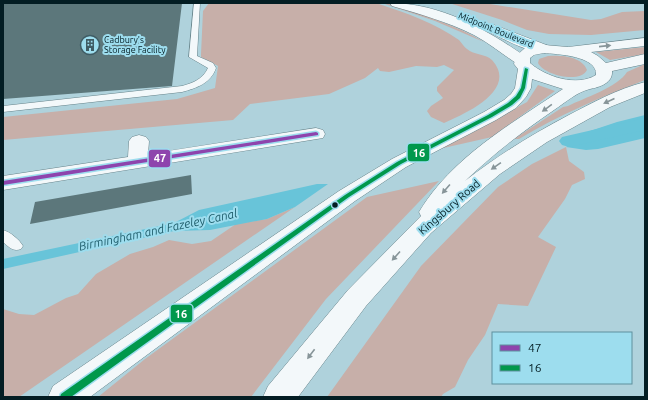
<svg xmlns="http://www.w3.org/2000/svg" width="648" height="400" font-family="Ubuntu,sans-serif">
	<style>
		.green { fill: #c7afa9 }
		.water { fill: #68c4d9 }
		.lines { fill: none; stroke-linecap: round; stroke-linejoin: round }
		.canal { fill: #68c4d9; fill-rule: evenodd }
		.building { fill: #5c777b }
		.lane-casing { stroke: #66838a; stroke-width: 1 }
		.street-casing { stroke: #66838a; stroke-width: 1 }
		.highway-casing { stroke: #66838a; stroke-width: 1 }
		.lane { fill: #f3f8fa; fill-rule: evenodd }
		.street { fill: #f3f8fa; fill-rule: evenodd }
		.highway { fill: #f3f8fa; fill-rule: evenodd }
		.bus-1-casing { stroke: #9dddee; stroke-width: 3 }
		.bus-2-casing { stroke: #9dddee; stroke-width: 3 }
		.bus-1 { fill: #8e44ad; fill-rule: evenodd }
		.bus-2 { fill: #00984c; fill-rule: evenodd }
		.oneway { fill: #879599 }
		.bus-dot { fill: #031d23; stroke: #9dddee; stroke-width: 1.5 }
		.labels { text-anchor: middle; stroke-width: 4; stroke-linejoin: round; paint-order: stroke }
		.far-street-label { font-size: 9px; fill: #031d23; stroke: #9dddee }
		.far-poi-label { font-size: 9px; fill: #031d23; stroke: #9dddee; text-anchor: start }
		.street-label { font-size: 11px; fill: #031d23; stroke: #9dddee }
		.water-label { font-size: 12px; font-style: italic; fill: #205f6d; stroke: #9dddee }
		.line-badge { stroke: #9dddee; stroke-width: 1.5 }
		.badge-label { font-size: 11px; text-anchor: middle; font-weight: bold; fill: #fff }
	</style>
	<rect width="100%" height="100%" fill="#afd2dc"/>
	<!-- green -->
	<path class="green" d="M209 3H374L379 4C406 13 435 23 459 40 462 43 464 47 467 49 474 55 486 54 492 60 519 90 465 114 444 123L431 117 427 111 431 106 443 98 437 91V87L454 70 444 65 437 67 416 66 389 72 380 71 378 68 365 78 329 94 250 104 233 120 3 140V117L177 99 215 88 218 66 201 57V54L203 11Z
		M382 3H388C421 14 454 24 484 42L435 21Z
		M449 3H484L591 20 601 19 622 12 645 11V30L591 35 549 34 527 30 502 20Z
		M645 47V54L610 60 596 52Z
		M548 56C560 55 582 56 587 70 580 84 544 75 538 63L539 59Z
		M645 64V80C601 97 559 115 519 139H514L563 107 568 106C584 98 618 87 627 72Z
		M538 85 555 91 492 137 439 149 527 102Z
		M566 147 569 161 584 172 585 179 572 185 565 199 538 237 556 247 528 306 498 304 485 335 468 360 455 387 443 394 441 397H327L421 266 498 187 532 164Z
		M439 181 326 299 251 397H98L145 359 367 197Z
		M295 207 19 397H3V309L19 314 34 315 66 298 78 294 96 274 130 254 153 247 169 240 192 244 211 241 236 224 267 219Z"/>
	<!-- water -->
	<path class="water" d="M645 115V138L598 149 586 150 566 147 590 131 617 122Z
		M317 184H328L295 207 267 219 210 230 174 231 3 269V259L174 223 199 210Z"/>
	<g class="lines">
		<!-- canal -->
		<path class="canal" d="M645 118V130L569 147 562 145 559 141 562 137Z"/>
	</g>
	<!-- building -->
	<path class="building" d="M3 3H182L172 86 3 99Z
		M191 175 192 194 30 224 35 202Z"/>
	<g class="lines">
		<!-- lane casing -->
		<g class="lane-casing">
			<path id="lane" d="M194 3H200L197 56 213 63 216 68C211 83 197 88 182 92L3 112V106L182 86C193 83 203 79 208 68L189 57Z
				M3 230C10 232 19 239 23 246L21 249C13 252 9 247 3 242Z"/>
		</g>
		<!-- street casing -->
		<g class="street-casing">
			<path id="street" d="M390 3C440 3 486 29 526 57L529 60 526 63 521 65 516 63C502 54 489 43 474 35 448 22 420 14 392 6Z
				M494 25 549 46 551 49 549 52C534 56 504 39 489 32L487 29 489 26Z
				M316 128 323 130 325 134 323 138 3 190V176L128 157 129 141 132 137 139 135 146 137 149 141 148 154Z"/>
		</g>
		<!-- highway casing -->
		<g class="highway-casing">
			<path id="highway" d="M645 38V46L591 52 598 56 606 63 645 54V64L612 71C613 83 600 87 590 89 577 92 566 102 554 110 522 132 492 155 465 181 497 156 531 135 567 116 592 103 617 89 645 82V93L610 107 547 142 500 174 431 233 366 306 298 397H263L268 386 348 290 421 216 419 212C452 157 511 124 563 89L532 79 531 88 526 97 516 108 496 120 406 167 355 201 90 397H48L53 386 339 191 392 159 484 112 504 100 511 94 515 88 518 69 514 64 516 56 525 48 530 47 544 45 568 47ZM544 53C557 54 598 56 596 75 577 87 546 77 530 63V58L534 55Z"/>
		</g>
		<!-- lane -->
		<use href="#lane" class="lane"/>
		<!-- street -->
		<use href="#street" class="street"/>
		<!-- highway -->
		<use href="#highway" class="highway"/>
		<!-- bus-1 casing -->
		<g class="bus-1-casing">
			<path id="bus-1" d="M316 132 318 133V135L3 185V181Z"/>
		</g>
		<!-- bus-2 casing -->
		<g class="bus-2-casing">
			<path id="bus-2" d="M525 68 528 69 525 88 520 98 512 105 492 117 401 164 349 197 71 397H60L61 394 345 195 397 162 488 115 508 103 516 96 521 88Z"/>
		</g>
		<!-- bus-1 -->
		<use href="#bus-1" class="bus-1"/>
		<!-- bus-2 -->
		<use href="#bus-2" class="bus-2"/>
	</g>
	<!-- one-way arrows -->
	<defs><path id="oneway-solid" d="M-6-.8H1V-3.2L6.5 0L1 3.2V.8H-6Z"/></defs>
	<g class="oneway">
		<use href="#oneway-solid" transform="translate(605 46) rotate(-6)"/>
		<use href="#oneway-solid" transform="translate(609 101) rotate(156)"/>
		<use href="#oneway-solid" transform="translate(547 108) rotate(144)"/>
		<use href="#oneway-solid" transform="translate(496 166) rotate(145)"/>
		<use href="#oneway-solid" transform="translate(446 189) rotate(131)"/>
		<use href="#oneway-solid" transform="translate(396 256) rotate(132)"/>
		<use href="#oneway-solid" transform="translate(311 354) rotate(127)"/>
	</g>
	<!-- icons -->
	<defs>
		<g id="building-ring" transform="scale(1)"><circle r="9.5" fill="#9dddee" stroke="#3f5c64" stroke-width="1.5"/><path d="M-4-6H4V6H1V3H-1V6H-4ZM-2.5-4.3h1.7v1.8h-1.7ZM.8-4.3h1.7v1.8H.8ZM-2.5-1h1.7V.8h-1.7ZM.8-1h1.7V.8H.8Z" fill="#3f5c64"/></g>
	</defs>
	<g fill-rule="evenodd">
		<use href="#building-ring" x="90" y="45"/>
	</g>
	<!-- markers -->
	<circle class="bus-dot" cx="335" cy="205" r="3.5"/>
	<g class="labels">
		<!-- far-street labels -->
		<g class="far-street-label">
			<text transform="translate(496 30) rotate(22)" y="3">Midpoint Boulevard</text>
		</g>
		<!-- far-poi labels -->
		<g class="far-poi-label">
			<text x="104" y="43">Cadbury's<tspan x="104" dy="10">Storage Facility</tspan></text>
		</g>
		<!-- street labels -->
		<g class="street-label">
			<text transform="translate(449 207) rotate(-41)" y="4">Kingsbury Road</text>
		</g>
		<!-- water labels -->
		<g class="water-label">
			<text transform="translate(158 230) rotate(-12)" y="4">Birmingham and Fazeley Canal</text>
		</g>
	</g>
	<g class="line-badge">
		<rect x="407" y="143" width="23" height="19" rx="4" fill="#00984c"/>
		<rect x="148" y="149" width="23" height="19" rx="4" fill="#8e44ad"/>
		<rect x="170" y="304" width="23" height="19" rx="4" fill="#00984c"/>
	</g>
	<g class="badge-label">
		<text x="419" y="157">16</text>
		<text x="160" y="162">47</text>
		<text x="181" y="318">16</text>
	</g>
	<!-- border -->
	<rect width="648" height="400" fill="none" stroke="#031d23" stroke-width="8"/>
	<!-- legend -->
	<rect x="492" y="332" width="140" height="52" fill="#9dddee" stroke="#5f909d"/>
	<rect x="500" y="345" width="20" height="6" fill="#8e44ad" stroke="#5f909d"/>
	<text x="528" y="352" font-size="12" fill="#031d23">47</text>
	<rect x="500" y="365" width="20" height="6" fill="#00984c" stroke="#5f909d"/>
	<text x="528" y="372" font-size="12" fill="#031d23">16</text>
</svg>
